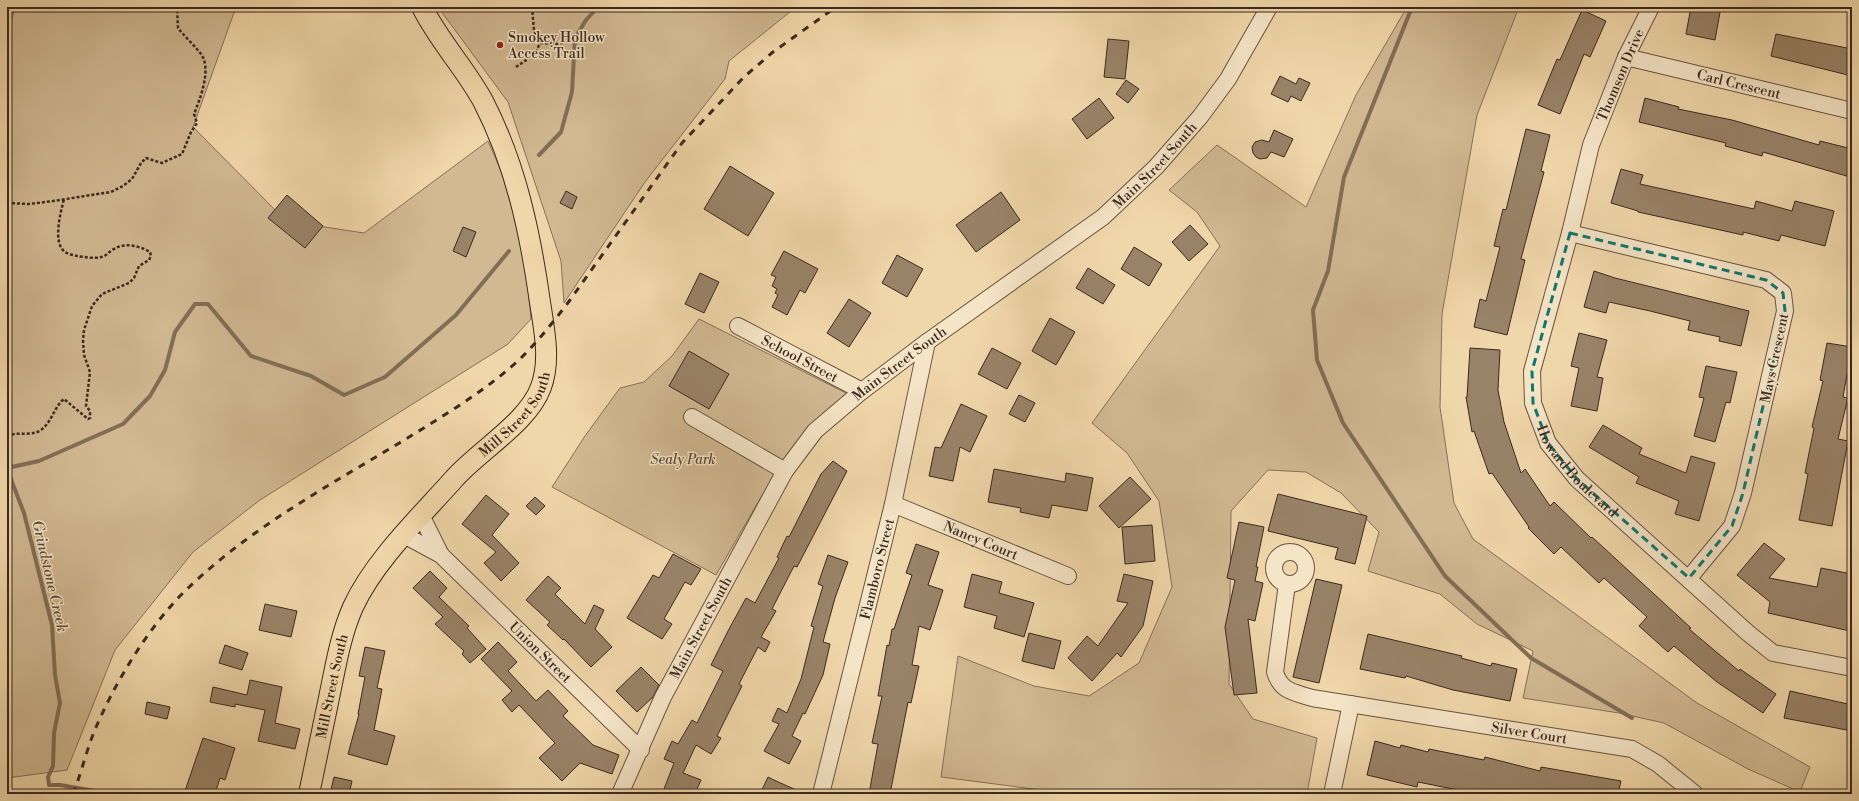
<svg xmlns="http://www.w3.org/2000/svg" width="1859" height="801" font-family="'Libre Bodoni',serif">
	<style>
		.green { fill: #d1b992; stroke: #86715a }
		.water { fill: #b29c7b; stroke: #826e57 }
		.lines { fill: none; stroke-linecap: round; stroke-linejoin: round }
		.stream { stroke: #826e57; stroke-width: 4 }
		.building { fill: #998368; stroke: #3b2921 }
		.minor-casing { stroke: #685443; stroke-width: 18 }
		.major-casing { stroke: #3b2921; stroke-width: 22 }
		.path { stroke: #3b2921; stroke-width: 2.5; stroke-dasharray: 3 2; stroke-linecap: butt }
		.minor { stroke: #f5e5c7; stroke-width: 16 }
		.major { stroke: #f0d7a9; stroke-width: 20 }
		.rail { stroke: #3b2921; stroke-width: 3; stroke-dasharray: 7 7; stroke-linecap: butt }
		.marked { fill: none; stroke: #0f766e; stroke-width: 3; stroke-dasharray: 8 5; stroke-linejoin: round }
		.poi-dot { fill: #8f2418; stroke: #f5e5c7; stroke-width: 1.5 }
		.labels { text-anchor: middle; stroke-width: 3; stroke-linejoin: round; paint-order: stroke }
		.poi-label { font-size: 14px; fill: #3b2921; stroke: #f5e5c7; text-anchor: start }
		.street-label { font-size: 14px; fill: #3b2921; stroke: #f5e5c7 }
		.park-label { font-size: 14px; font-style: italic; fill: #594638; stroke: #f5e5c7 }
		.water-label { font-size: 15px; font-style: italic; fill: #5f4c3c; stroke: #f5e5c7 }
	</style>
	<rect width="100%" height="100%" fill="#f0d7a9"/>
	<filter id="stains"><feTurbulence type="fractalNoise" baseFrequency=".005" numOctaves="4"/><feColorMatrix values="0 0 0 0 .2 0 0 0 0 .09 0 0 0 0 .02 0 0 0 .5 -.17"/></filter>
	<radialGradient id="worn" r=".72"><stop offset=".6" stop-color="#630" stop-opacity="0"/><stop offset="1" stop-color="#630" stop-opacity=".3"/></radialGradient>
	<!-- green -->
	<path class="green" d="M16 7H236L193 127 286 221 364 233 488 141 502 173 524 247 531 319 508 344 260 500 193 552 115 650 67 770 7 778V29Z
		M438 7H796L729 61 725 79 645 182 564 303 561 261 508 102Z
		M1407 7H1519L1477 115 1442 314 1440 407 1454 503 1473 539 1697 703 1810 767 1800 792 1748 769 1664 723 1619 713 1523 698 1533 651 1477 624 1440 594 1368 571 1379 532 1341 493 1306 472 1268 470 1231 511 1229 684 1253 719 1317 738 1307 794H1072L941 777 958 656 1034 686 1089 696 1139 663 1172 587 1159 501 1127 453 1092 423 1220 246 1197 212 1169 190 1217 145 1306 207 1356 95Z
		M699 319 848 394 776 471 716 575 552 487 585 436 620 388 644 382 672 356Z"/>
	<!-- water -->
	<path class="water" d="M7 7H16L7 29Z"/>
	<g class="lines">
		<!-- stream -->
		<path class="stream" d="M1412 7 1344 177 1328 271 1313 310 1317 360 1343 423 1445 576 1531 658 1632 718
			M539 155 561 132 572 92 575 38 586 20 598 7
			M7 468 39 461 123 424 150 396 165 370 175 332 195 304H208L251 356 311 376 344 395 385 377 456 315 509 251
			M7 469 24 513 52 625 55 675 60 703 54 733 53 766 48 777 49 785H60L95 791 96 794"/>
	</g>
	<!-- building -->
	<path class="building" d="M1691 7H1721L1715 40 1686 34Z
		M1582 10 1606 21 1590 57 1584 54 1560 114 1538 105 1557 59 1560 60Z
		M1776 34 1852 49V76L1771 56Z
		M1108 39 1129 41 1125 79 1104 77Z
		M1280 76 1296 84 1299 78 1310 83 1301 101 1291 96 1288 102 1271 94Z
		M1126 80 1139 89 1128 103 1116 94Z
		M1099 98 1114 118 1087 139 1072 119Z
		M1645 98 1679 107 1678 109 1732 120 1819 145 1820 141 1852 149V169L1850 177 1763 152 1762 156 1725 146 1726 143 1639 122Z
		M1526 129 1550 135 1541 171 1544 172 1521 259 1525 260 1507 335 1474 327 1480 299 1486 301 1500 247 1494 246 1503 209 1506 210Z
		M1274 130 1293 139 1284 157 1271 152 1267 158 1260 159 1256 157 1253 153 1252 147 1255 142 1262 140 1269 142Z
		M730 166 774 193 748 236 704 209Z
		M1621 169 1643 175 1640 184 1754 209 1756 201 1792 211 1795 201 1834 211 1825 246 1781 235 1779 241 1743 232V235L1638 212V211L1611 203Z
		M566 191 577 197 572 209 560 203Z
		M1001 192 1020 220 976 252 956 225Z
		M287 195 323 226 305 248 268 218Z
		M1190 225 1208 244 1189 261 1172 242Z
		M463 227 476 232 466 257 453 251Z
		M1134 247 1162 264 1149 286 1121 269Z
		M784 251 818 269 805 293 800 290 787 315 772 307 778 295 775 293 777 289 772 286 776 277 771 275Z
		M897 255 923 269 907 297 882 283Z
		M1088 268 1115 285 1103 304 1076 288Z
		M1594 271 1615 278 1749 311 1741 346 1719 341 1720 337 1688 330 1690 321 1650 311 1609 302 1606 313 1584 307Z
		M700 273 719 282 704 313 685 304Z
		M849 299 871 313 849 347 827 333Z
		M1050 318 1075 332 1056 365 1032 351Z
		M1579 333 1607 340 1597 377 1603 378 1597 411 1571 406 1579 368 1571 366Z
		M1827 343 1852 347 1843 397 1848 398 1838 439 1848 441 1832 526 1799 520 1808 474 1805 473 1814 428 1812 427 1823 381 1820 380Z
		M992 348 1021 363 1007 389 978 374Z
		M1470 348 1500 350 1498 390 1504 422 1521 473 1525 469 1550 506 1554 502 1591 538 1592 537 1691 628 1689 629 1739 671 1740 669 1776 694 1763 713 1717 682 1674 646 1668 652 1639 626 1647 617 1604 578 1599 583 1561 547 1554 554 1528 528 1529 527 1492 473 1489 474 1474 431 1472 432 1466 397H1467Z
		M689 351 729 374 709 409 669 386Z
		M1706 366 1737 372 1730 403 1726 402 1715 442 1694 436 1704 398 1699 397Z
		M1019 395 1035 403 1025 422 1009 414Z
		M961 404 987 416 970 452 960 447 953 481 929 476 935 447 941 448Z
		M1603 425 1642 448 1639 454 1686 473 1691 456 1715 463 1699 521 1675 514 1679 501 1636 483 1639 477 1589 447Z
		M833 461 847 471 797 567 794 566 772 609 776 611 761 637 770 642 765 652 758 647 739 684 742 686 717 736 721 738 711 754 696 745 683 773 701 780 695 794H662L674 763 664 759 672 741 678 744 692 720 697 723 723 671 711 665 728 631 746 598 755 603 779 558 777 557 787 536 789 537 821 474Z
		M994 469 1065 482 1066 473 1093 478 1087 511 1052 505 1049 518 1020 512 1021 508 988 502Z
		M1130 477 1151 499 1119 528 1099 506Z
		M1278 494 1367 516 1355 564 1335 559 1338 548 1268 531Z
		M486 495 509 514 492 535 519 563 501 581 484 563 496 552 462 524Z
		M535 497 545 506 536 515 526 506Z
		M1239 522 1264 527 1256 567H1258L1255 581 1263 583 1255 621 1248 619 1257 693 1234 695 1225 627 1235 580 1227 578Z
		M1152 525 1155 561 1125 564 1122 527Z
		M1764 543 1785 559 1769 578 1817 587 1821 568 1852 574V619L1850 631 1768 613 1770 602 1737 575Z
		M916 544 939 552 928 585 943 590 930 630 919 626 912 665 919 666 911 703 908 702 890 794H869L878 744 872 743 882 696H878L887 645 889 646 892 629H894L912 575 906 573Z
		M673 554 701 569 691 585 685 582 664 619 672 624 662 639 627 618 653 575 659 578Z
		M828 555 848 562 835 598 823 642 830 644 823 675 805 714 803 713 792 736 801 741 789 764 764 751 779 724 772 721 778 708 787 713 801 679 814 627 811 626 823 586 818 584Z
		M430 571 447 588 439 597 469 626 467 628 486 649 470 663 462 654 464 651 435 624 443 617 413 588Z
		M972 574 1002 582 999 593 1034 603 1024 637 994 628 997 616 964 607Z
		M1124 574 1153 581 1143 626 1121 657 1117 653 1092 681 1068 658 1087 636 1098 646 1128 603 1117 601Z
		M548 576 561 588 555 594 585 624 594 605 604 610 595 629 612 647 591 667 564 639 563 640 547 625 550 622 526 600Z
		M1316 579 1342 585 1319 683 1293 677Z
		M265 604 297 611 291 637 259 630Z
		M1029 633 1061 641 1054 669 1022 661Z
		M1368 634 1462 656 1461 658 1491 666 1492 663 1517 669 1510 701 1453 690 1406 676 1405 678 1360 669Z
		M498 642 517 662 508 671 536 701 548 690 568 711 563 716 593 745 619 755 612 774 580 763 562 781 539 758 555 743 519 705 512 712 502 700 512 691 481 659Z
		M225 645 248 653 242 670 219 663Z
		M365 647 385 651 377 688 382 689 374 730 395 736 387 765 348 754 359 714H358L365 677 359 676Z
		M641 667 659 685 653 697 637 712 616 691Z
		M250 680 282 687 275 723 300 729 295 749 258 741 265 710 235 704V707L210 702 213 687 247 695Z
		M1790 691 1852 705V731L1784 718Z
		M147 702 170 707 167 719 145 714Z
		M203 738 235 748 225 780 220 778 215 794H184Z
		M1375 741 1400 748 1401 745 1428 752 1429 749 1484 760 1485 757 1540 771 1541 767 1621 781 1618 794H1493L1474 790 1473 793 1418 782 1417 787 1367 775Z
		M334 777 352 781 349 794H330Z
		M768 777 774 780 805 794H760Z"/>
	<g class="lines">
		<!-- minor casing -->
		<g class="minor-casing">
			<g id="minor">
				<path id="s1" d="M1651 7 1626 57 1591 145 1570 233 1532 371 1533 403 1548 443 1577 479 1748 633 1773 653 1852 668"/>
				<path id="s2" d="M1626 57 1852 111"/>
				<path d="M1570 233 1766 280 1783 293 1785 311 1743 493 1732 526 1689 578"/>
				<path id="s3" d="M738 326 862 391"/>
				<path d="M692 417 785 471"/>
				<path id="s4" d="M893 504 1068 576"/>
				<path d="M421 515 441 555"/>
				<path id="s5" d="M404 535 441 555 641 750"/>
				<circle cx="1290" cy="568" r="16"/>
				<path id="s6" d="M1287 584 1275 672C1281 692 1294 692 1312 698L1632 749 1658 764 1695 794"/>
				<path id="s7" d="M620 794 663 697 785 471 815 431 862 391 927 342 1103 217 1156 167 1200 117 1228 79 1269 7"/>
				<path id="s8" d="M821 794 893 504 927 342"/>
				<path d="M1332 794 1351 704"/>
			</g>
		</g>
		<!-- major casing -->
		<g class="major-casing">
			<g id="major">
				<path id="s9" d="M309 794C316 760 323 727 330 693 336 664 341 634 353 607 374 561 420 517 453 480 478 451 528 423 541 387 551 360 544 329 540 302 530 232 516 165 483 101 465 68 439 41 422 7"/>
			</g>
		</g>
		<!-- path -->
		<path class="path" d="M532 7 534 30 540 43
			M540 43 557 44 571 41
			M516 67 535 54 540 43
			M7 203 29 204 53 201 111 192 123 186 132 179 141 163 146 158 162 163 182 154 191 132 197 123 194 114C200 99 212 69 201 54 194 45 185 37 178 28L177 7
			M7 436C17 431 31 437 41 430 52 422 54 407 64 399L88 419 90 418V411L86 406 90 372 84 355 83 340 84 330 92 306 102 294 129 283 134 278 139 266 149 260 151 256 150 252C140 246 125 242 114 249 109 251 107 256 101 257 95 259 84 257 77 256 73 255 68 254 65 252 52 243 61 211 64 199"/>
		<!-- minor -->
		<use href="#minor" class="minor"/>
		<!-- major -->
		<use href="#major" class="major"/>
		<!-- rail -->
		<path class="rail" d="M73 794C81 774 86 752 94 732 113 686 146 631 181 595 246 530 328 486 406 439 446 414 487 390 521 358 539 340 555 320 570 300L682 143 744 77 773 52 836 7"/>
	</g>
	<!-- marked area -->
	<path class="marked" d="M1570 233 1766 280 1783 293 1785 311 1743 493 1732 526 1689 578 1577 479 1548 443 1533 403 1532 371Z"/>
	<!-- markers -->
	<circle class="poi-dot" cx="500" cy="45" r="4"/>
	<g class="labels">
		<!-- poi labels -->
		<g class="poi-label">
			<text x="508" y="42">Smokey Hollow<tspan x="508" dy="16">Access Trail</tspan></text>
		</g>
		<!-- street labels -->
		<g class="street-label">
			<text transform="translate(1620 75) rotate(-67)" y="5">Thomson Drive</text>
			<text dy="5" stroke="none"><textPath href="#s2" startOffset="116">Carl Crescent</textPath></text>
			<text dy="5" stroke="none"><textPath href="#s7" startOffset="845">Main Street South</textPath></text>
			<text transform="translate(1774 358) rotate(-78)" y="5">Mays Crescent</text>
			<text dy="5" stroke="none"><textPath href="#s3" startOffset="70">School Street</textPath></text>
			<text dy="5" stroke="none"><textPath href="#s7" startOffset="521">Main Street South</textPath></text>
			<text dy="5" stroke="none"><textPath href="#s9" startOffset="446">Mill Street South</textPath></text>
			<text dy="5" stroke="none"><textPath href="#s1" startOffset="499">Howard Boulevard</textPath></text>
			<text dy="5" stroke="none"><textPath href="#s4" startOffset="95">Nancy Court</textPath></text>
			<text dy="5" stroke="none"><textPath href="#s8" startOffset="232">Flamboro Street</textPath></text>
			<text dy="5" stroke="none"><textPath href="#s7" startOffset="185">Main Street South</textPath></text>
			<text dy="5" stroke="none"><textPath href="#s5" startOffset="181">Union Street</textPath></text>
			<text dy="5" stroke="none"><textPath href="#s9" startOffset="110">Mill Street South</textPath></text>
			<text dy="5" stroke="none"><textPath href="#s6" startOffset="357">Silver Court</textPath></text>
		</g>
		<!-- park labels -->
		<g class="park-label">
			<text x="683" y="464">Sealy Park</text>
		</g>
		<!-- water labels -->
		<g class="water-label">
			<text transform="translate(50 576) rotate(77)" y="5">Grindstone Creek</text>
		</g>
	</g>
	<!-- margin -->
	<rect width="1859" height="801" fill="none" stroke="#f0d7a9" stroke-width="24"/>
	<rect x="8" y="8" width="1843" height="785" fill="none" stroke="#3b2921" stroke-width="2"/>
	<rect x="12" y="12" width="1835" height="777" fill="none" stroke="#3b2921"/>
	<rect width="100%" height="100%" filter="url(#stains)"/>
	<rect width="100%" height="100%" fill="url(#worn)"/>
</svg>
